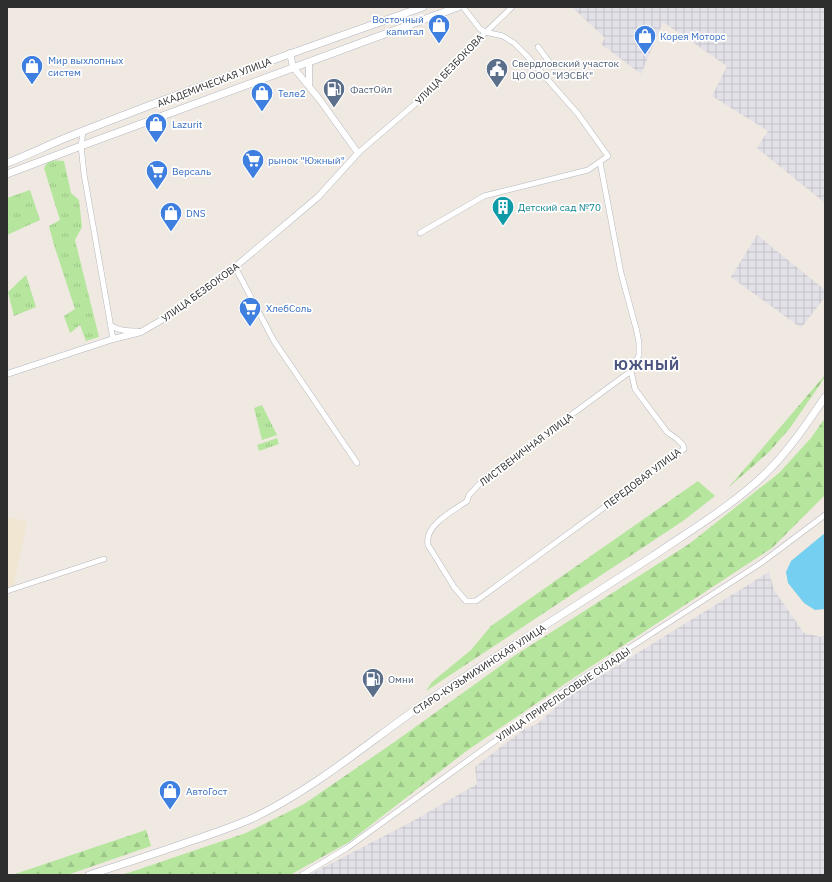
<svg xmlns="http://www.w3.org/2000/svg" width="832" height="882" font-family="'IBM Plex Sans',sans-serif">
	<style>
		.industrial { fill: url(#industrial-grid) }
		.education { fill: #f0e6d1 }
		.grass { fill: url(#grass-tufts) }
		.forest { fill: url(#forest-firs) }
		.water { fill: #75cff0 }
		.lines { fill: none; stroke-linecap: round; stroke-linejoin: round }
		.minor-casing { stroke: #b4b7c1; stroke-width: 6 }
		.tertiary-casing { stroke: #b4b7c1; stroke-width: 7 }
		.secondary-casing { stroke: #b4b7c1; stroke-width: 8 }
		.minor { stroke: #fff; stroke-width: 5 }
		.tertiary { stroke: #fff; stroke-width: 6 }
		.secondary { stroke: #fff; stroke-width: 7 }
		.labels { text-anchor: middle; stroke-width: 3.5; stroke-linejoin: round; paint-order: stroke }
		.shop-label { font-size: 10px; fill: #366cbe; stroke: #fff; text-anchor: start }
		.service-label { font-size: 10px; fill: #4e5e75; stroke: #fff; text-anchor: start }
		.street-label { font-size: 10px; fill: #2e2e2e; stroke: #fff }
		.culture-label { font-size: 10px; fill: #0d838f; stroke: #fff; text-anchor: start }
		.district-label { font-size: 14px; font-weight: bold; letter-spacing: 1px; fill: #4d5680; stroke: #fff }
	</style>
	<defs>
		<pattern id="industrial-grid" width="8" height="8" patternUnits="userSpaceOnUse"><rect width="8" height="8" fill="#e3e1e8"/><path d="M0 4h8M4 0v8" fill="none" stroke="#c3c1c7"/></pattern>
		<pattern id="grass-tufts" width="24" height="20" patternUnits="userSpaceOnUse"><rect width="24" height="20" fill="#b6e59e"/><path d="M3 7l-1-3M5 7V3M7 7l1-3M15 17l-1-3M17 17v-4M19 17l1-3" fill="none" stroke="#9dc588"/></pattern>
		<pattern id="forest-firs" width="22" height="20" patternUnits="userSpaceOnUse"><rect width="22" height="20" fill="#b6e59e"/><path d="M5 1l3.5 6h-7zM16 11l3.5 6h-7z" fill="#9dc588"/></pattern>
	</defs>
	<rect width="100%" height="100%" fill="#efe9e1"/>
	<!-- industrial -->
	<path class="industrial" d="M575 7H825V203L757 148 768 131 712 96 727 66 663 22 641 74 601 44 605 38 574 9Z
		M757 235 825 290V297L801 328 731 277Z
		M769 572 774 590 804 633 821 637 825 636V875H309L411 822 477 784 475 767 524 729 537 724 571 694Z"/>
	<!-- education -->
	<path class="education" d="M7 517 27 522 13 589 7 591Z"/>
	<!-- grass -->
	<path class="grass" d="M49 160 64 161 71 193 79 200 82 227 75 240 99 337 86 341 80 325 70 333 64 316 75 309 54 245 49 226 60 220 44 168Z
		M30 190 40 220 7 235V198Z
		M26 275 36 307 14 316 8 292Z
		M262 405 277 435 262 440 254 408Z
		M277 438 279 444 259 451 257 445Z"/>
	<!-- forest -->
	<path class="forest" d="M825 375V377L790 428 769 452 729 487Z
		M825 418V495L772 548 575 677 465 752 349 842 290 875H122L246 833 304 804 393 743 514 656 689 544 779 473 811 438Z
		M698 481 715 496 683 521 426 691 432 682 471 650 491 626Z
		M146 830 151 846 67 875H12Z"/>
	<!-- water -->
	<path class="water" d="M825 533V609L815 610 804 603 788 583 786 572 791 561Z"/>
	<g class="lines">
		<!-- minor casing -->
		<g class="minor-casing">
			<path id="minor" d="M538 47 553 67
				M83 132 81 146 84 174 113 339
				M358 153 429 92 459 58 512 7
				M600 162 621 273 637 332 639 343V355L631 371 635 389 667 432 677 439 683 445 684 449 476 601H466L454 587 428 545C424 525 453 511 467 501L469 495 484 479 631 371
				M420 233 484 196 588 170 608 156 578 114 527 56 514 43 503 36 485 32 480 29 463 7
				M235 267 274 341 357 463
				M110 325C119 331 127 331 138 331
				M7 591 104 559
				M302 875 347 848 578 681 761 563 825 515"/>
		</g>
		<!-- tertiary casing -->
		<g class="tertiary-casing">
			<path id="tertiary" d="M309 62V85
				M7 374 113 339 141 332 172 314 235 267 318 197 358 153 320 100 293 67 290 53"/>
		</g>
		<!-- secondary casing -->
		<g class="secondary-casing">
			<path id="secondary" d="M7 163C26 156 44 147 63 139 181 92 303 49 423 7
				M7 174 81 146 458 7
				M89 875C123 864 157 853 191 841 212 834 233 827 253 818 320 786 374 737 435 696 507 649 581 603 653 556 691 530 735 504 768 471 790 449 808 422 825 397"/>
		</g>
		<!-- minor -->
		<use href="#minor" class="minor"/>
		<!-- tertiary -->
		<use href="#tertiary" class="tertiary"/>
		<!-- secondary -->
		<use href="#secondary" class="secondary"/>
	</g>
	<!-- icons -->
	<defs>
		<g id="shop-pin" transform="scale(1.15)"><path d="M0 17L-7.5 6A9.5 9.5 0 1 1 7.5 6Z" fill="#3f7fe0" stroke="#fff"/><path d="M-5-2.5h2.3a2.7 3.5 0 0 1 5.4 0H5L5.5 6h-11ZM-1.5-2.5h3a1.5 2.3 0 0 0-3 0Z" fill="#fff"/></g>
		<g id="civic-pin" transform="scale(1.15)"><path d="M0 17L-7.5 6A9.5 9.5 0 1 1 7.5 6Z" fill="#5c6f8a" stroke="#fff"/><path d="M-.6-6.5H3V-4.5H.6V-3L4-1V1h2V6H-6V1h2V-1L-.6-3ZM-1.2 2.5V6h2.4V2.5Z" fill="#fff"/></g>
		<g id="fuel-pin" transform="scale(1.15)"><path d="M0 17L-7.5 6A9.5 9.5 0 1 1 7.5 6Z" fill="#5c6f8a" stroke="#fff"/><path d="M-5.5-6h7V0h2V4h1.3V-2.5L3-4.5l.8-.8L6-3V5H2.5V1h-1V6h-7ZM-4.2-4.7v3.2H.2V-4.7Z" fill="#fff"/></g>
		<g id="supermarket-pin" transform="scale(1.15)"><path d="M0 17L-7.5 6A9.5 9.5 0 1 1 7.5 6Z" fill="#3f7fe0" stroke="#fff"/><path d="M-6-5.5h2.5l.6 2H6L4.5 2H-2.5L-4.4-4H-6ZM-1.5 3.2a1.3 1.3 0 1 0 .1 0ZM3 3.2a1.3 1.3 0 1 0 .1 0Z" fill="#fff"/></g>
		<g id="building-pin" transform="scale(1.15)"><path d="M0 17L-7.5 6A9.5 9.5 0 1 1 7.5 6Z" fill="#0f9aa8" stroke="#fff"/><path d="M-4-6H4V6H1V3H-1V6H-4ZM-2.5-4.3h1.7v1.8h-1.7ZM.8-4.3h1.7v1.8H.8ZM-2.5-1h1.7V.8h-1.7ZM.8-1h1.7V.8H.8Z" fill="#fff"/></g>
	</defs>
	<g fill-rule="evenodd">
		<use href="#shop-pin" x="439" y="25"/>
		<use href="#shop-pin" x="645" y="36"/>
		<use href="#shop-pin" x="32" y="66"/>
		<use href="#civic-pin" x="497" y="69"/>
		<use href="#fuel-pin" x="334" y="89"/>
		<use href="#shop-pin" x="262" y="93"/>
		<use href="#shop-pin" x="156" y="124"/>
		<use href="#supermarket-pin" x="253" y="160"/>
		<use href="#supermarket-pin" x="157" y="171"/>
		<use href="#building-pin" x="503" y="207"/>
		<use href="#shop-pin" x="171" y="213"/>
		<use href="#supermarket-pin" x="250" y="308"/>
		<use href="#fuel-pin" x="373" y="679"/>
		<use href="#shop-pin" x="170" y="791"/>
	</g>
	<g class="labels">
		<!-- shop labels -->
		<g class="shop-label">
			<text x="424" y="23" text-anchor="end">Восточный<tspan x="424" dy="12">капитал</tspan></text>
			<text x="660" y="40">Корея Моторс</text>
			<text x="48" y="64">Мир выхлопных<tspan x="48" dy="12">систем</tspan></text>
			<text x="278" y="97">Теле2</text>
			<text x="172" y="128">Lazurit</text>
			<text x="268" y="164">рынок "Южный"</text>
			<text x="172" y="175">Версаль</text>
			<text x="186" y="217">DNS</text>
			<text x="266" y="312">ХлебСоль</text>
			<text x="186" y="795">АвтоГост</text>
		</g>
		<!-- service labels -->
		<g class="service-label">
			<text x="512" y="67">Свердловский участок<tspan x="512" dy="12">ЦО ООО "ИЭСБК"</tspan></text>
			<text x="350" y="93">ФастОйл</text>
			<text x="388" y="683">Омни</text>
		</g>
		<!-- street labels -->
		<g class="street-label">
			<text transform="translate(449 69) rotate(-46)" y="4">УЛИЦА БЕЗБОКОВА</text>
			<text transform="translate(214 82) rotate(-21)" y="4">АКАДЕМИЧЕСКАЯ УЛИЦА</text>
			<text transform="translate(200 292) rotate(-36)" y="4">УЛИЦА БЕЗБОКОВА</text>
			<text transform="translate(526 449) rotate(-37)" y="4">ЛИСТВЕНИЧНАЯ УЛИЦА</text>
			<text transform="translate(642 478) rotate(-37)" y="4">ПЕРЕДОВАЯ УЛИЦА</text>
			<text transform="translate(479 669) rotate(-33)" y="4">СТАРО-КУЗЬМИХИНСКАЯ УЛИЦА</text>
			<text transform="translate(563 694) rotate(-34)" y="4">УЛИЦА ПРИРЕЛЬСОВЫЕ СКЛАДЫ</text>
		</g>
		<!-- culture labels -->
		<g class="culture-label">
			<text x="518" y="211">Детский сад №70</text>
		</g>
		<!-- district labels -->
		<g class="district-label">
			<text x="647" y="370">ЮЖНЫЙ</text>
		</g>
	</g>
	<!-- border -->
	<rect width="832" height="882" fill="none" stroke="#2e2e2e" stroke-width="16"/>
</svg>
